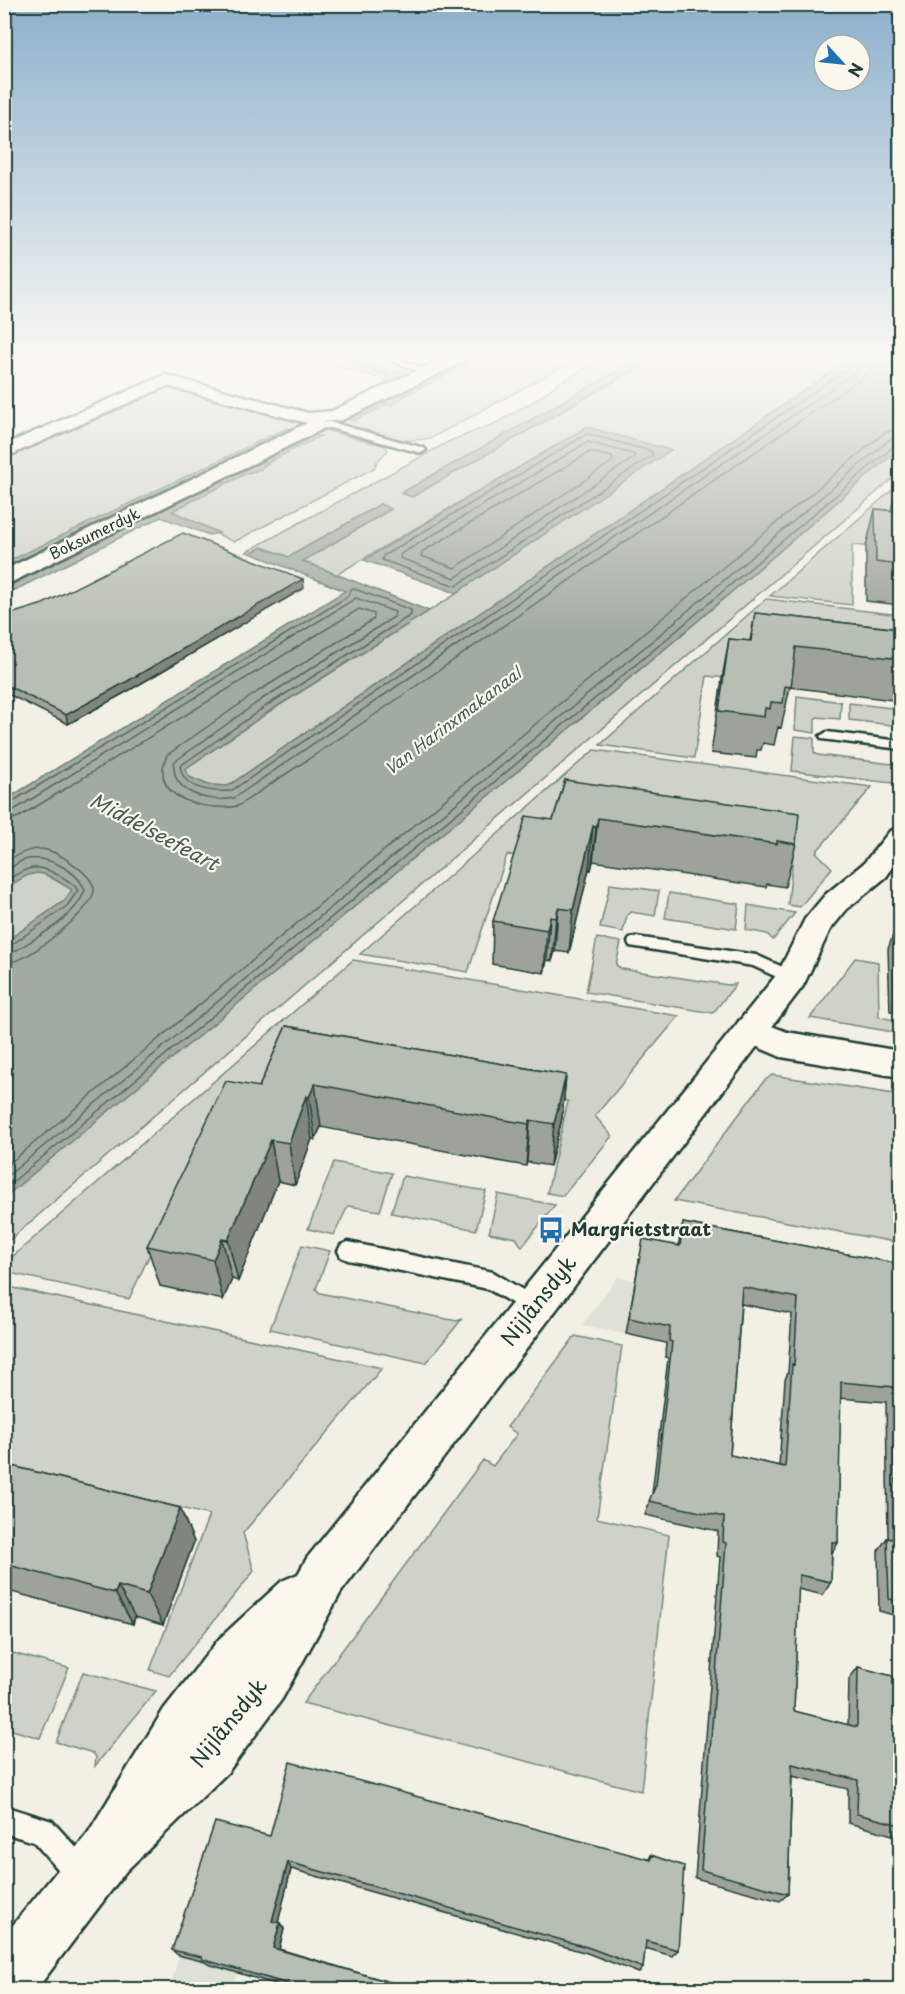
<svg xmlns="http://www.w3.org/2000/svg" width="905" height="1994" font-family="'Playpen Sans',sans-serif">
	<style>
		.built { fill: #e0e1d6 }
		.green { fill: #cfd2c8; stroke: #77887e; stroke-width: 1.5 }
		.water { fill: #a2aba1; stroke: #6e7f75; stroke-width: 1.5 }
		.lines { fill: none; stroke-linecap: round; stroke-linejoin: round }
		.shore { stroke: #536960; stroke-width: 1.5 }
		.service-casing { stroke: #1f3d34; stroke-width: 5 }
		.minor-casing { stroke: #1f3d34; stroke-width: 5 }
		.tertiary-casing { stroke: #1f3d34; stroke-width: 5 }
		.service { fill: #fbf7ec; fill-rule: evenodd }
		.minor { fill: #fbf7ec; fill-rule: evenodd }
		.tertiary { fill: #fbf7ec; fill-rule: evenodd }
		.wall { fill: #9da39a; stroke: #1f3d34; stroke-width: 1.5; fill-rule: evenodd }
		.shaded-wall { fill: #80857d; stroke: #1f3d34; stroke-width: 1.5 }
		.building { fill: #b7beb3; stroke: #1f3d34; stroke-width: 1.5; fill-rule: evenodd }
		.labels { text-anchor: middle; stroke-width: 4.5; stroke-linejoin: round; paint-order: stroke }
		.far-street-label { font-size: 15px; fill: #1f3d34; stroke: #fbf7ec }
		.far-water-label { font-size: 16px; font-style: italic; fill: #465e55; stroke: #fbf7ec }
		.poi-label { font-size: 18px; font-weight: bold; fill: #1f3d34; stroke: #fbf7ec; text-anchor: start }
		.water-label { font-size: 20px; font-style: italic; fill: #465e55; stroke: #fbf7ec }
		.near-street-label { font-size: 21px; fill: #1f3d34; stroke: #fbf7ec }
	</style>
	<rect width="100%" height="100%" fill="#f2f0e5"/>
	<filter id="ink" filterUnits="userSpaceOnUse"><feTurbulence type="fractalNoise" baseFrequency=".0167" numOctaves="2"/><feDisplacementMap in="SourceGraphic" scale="12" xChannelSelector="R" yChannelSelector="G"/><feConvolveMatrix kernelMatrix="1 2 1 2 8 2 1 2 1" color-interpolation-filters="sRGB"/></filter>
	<g filter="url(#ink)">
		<!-- built -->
		<path class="built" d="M618 1277 676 1288 670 1344 582 1325Z
			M199 1887 257 1903 232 1989H192L171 1983Z"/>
		<!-- green -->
		<path class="green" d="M311 357H334L390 377 384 380Z
			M349 357H376L410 369 413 376 396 384 389 382 408 373 390 370Z
			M467 357H476L349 419 353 421C370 412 390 406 406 395L483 357H581L431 438C398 445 365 433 334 422Z
			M606 357H642L401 493 412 497 657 357H853L228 786 208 785 189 777 185 769 270 711 461 591 587 427 336 575 303 561 391 509 380 504 289 557 262 547 250 553 246 552 450 441 496 423 536 400 557 384Z
			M162 386 179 387 299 421 306 427 5 574V568L290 429 287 428 5 563V457Z
			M320 429 385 446 388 450 377 462 374 468 234 542 172 513 171 511 247 473 255 471 316 435 5 588V584Z
			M900 448V472L5 1244 4 1197 673 642Z
			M893 489 900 490V523L883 548 852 545V605L770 596Z
			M766 599 900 615V661L743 680 707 676 694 758 600 745Z
			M797 696 841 702 840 719 817 717 815 719V733L795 730Z
			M849 703 900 709V726L849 720Z
			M795 736 814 738V752L818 755 900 765V784L792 771Z
			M594 750 872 787 816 852 832 868 800 907 788 905 794 843 547 859 507 855 468 972 360 954Z
			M41 872 73 890 64 901 5 942V889L29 873Z
			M610 884 659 891 655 916 631 912 627 915 623 932 600 928Z
			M669 893 739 904 736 929 665 918Z
			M748 905 795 913 773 940 767 934 746 930Z
			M597 938 621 942 616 965 622 969 728 985 736 984 713 1013 586 992Z
			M855 958 878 962 879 1017 900 1021V1033L810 1018Z
			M353 960 679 1016 595 1116 612 1136 563 1196 547 1193 568 1101 293 1052 263 1123 215 1115 129 1299 5 1272 4 1264Z
			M772 1075 900 1095V1243L674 1201 764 1081Z
			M334 1162 392 1173 380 1211 348 1206 334 1235 308 1229Z
			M403 1176 486 1191 476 1230 391 1213Z
			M498 1194 555 1205 522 1247 516 1238 489 1233Z
			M302 1245 330 1251 316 1289 320 1293 457 1321 462 1319 426 1363 270 1329Z
			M5 1286 382 1368 243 1533 254 1571 169 1676 150 1670 209 1515 5 1465Z
			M575 1336 622 1346 597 1518 669 1535 641 1791 303 1703 483 1460 493 1466 517 1434 507 1427Z
			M5 1651 69 1668 40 1738 5 1728Z
			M83 1672 156 1691 95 1766 96 1757 93 1753 56 1742Z"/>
		<!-- water -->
		<path class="water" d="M334 357H349L390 370 409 373 389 382 384 380 389 375Z
			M476 357H483L406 395 392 405 386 404 353 421 348 419Z
			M642 357H657L412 497 401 493Z
			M853 357H900V448L673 642 5 1197V942L64 901 72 890C39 869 38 867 5 889V800L345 591 250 553 262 547 289 557 380 504 391 509 303 561 429 611 270 711 185 769 189 777 208 785 228 786Z
			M587 427 671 450 456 593 364 560Z
			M287 428 290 429 5 567V563Z
			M316 435 321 436 266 463 261 469 247 473 172 511 219 533 209 535 161 517 5 595V588Z"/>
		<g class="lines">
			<!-- shore -->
			<path class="shore" d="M587 434 651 451 653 455 456 586 382 560 383 556Z
				M588 442 633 454 635 457 455 578 400 558 401 554Z
				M590 452 612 457 613 461 455 568 421 556 422 552Z
				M4 804 10 803 347 597 352 588 411 610V615L266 706 180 766C183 790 211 792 231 791L853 365 856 357
				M4 812 14 810 356 598 395 612 394 617 262 699 174 762C171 793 208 803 234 798L857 371 864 357
				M4 821 19 817 359 609 374 614V619L257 692 167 755C166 759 163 764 163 769 160 803 214 811 238 806L367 720 862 378 870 368 873 357
				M4 862C17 855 32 846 47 850 61 854 94 875 94 890 93 910 35 954 18 960 13 962 8 962 4 963
				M4 873C10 869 17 862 24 860 46 854 77 870 85 890 74 920 39 935 14 952L4 954
				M4 882C26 868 34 862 58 875 66 879 73 883 78 890L67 906 10 946 4 947
				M4 1168 884 433 900 428
				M4 1179 664 631 889 440 900 437
				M4 1189 669 637 894 446 900 444"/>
			<!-- service casing -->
			<g class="service-casing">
				<path id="service" d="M381 357H393L432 372 425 374Z
					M330 422 424 448 426 450 421 453 330 428 315 429 310 426 315 423Z
					M827 732 900 741V749L822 739 820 736Z
					M636 937 756 955 798 974 800 978 798 982 792 984 753 966 630 946 628 942 630 938Z
					M348 1242 493 1272 541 1301 544 1307 541 1313 534 1316 488 1289 348 1260 341 1257 338 1251 341 1245Z
					M4 1806 52 1821 92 1865 96 1875 92 1885 82 1889 72 1885 34 1842 4 1833Z"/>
			</g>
			<!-- minor casing -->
			<g class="minor-casing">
				<path id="minor" d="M446 357H467L465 361 342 420 322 422 324 426 321 430 4 586V570L307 423 167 386 4 458V445L165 375 308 413 332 411Z
					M751 1018 787 1032 900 1051V1077L781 1057 739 1039 734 1030 739 1021Z"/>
			</g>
			<!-- tertiary casing -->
			<g class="tertiary-casing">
				<path id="tertiary" d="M900 828V857L886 877 847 909 830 930 803 986 341 1592 282 1699 228 1772 126 1871 36 1990H4V1936L88 1833 164 1709 219 1639 282 1581 298 1574 307 1558 778 973 805 919 825 895 864 863 890 831Z"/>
			</g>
			<!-- service -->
			<use href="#service" class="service"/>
			<!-- minor -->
			<use href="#minor" class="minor"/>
			<!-- tertiary -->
			<use href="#tertiary" class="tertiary"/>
		</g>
		<!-- wall -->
		<path class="wall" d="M896 490H900V605L866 601V547L875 509 891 510Z
			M304 588 128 691 68 724 4 692V616Z
			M755 613 900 629V701L790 687 781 728 778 727 774 745 763 743 761 750H757L756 758 711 753 722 679 729 639 750 641Z
			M565 780 796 844 785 887 767 884 766 887 593 861 591 870 589 869 569 953 555 951 552 961 547 960 544 973 492 964 493 921 553 820Z
			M894 932H900V1013L890 1011 888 949Z
			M286 1026 566 1075 562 1118 550 1166 527 1162 526 1166 503 1162 321 1127 315 1139H312L295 1185 278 1181 238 1281 232 1279 223 1300 160 1286 147 1246 259 1087Z
			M683 1223 900 1264V1617L879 1611 878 1551 887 1538H888L886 1402 840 1398 838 1543 832 1553 831 1582 823 1595 798 1589 794 1711 848 1725 849 1679 858 1667 900 1678V1837L848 1823V1789L792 1776 788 1894 780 1901 695 1878 720 1557 717 1556 718 1531 645 1515 652 1494 668 1358 665 1357 666 1343 626 1334 640 1255 678 1246ZM741 1304 792 1314 788 1372 785 1380 779 1466 730 1455Z
			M4 1464 180 1508 194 1542 163 1625 135 1617 133 1624 4 1590Z
			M270 1836 649 1859 651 1855 678 1950 672 1956 645 1948 643 1968 639 1973 587 1953 291 1869 278 1922 280 1923 284 1929 279 1949 413 1989H292L208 1964 205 1962 178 1955 172 1950Z"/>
		<!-- shaded-wall -->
		<path class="shaded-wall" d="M303 579 304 588 128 691 68 724 66 715Z
			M598 818 593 861 591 870 596 827Z
			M593 826 589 869 569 953 573 910Z
			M558 908 555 951 552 961 556 918Z
			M550 917 547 960 544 973 547 930Z
			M566 1075 562 1118 550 1166 554 1124Z
			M315 1084 321 1127 315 1139 309 1097Z
			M306 1096 312 1139 295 1185 289 1143Z
			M530 1120 527 1162 526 1166 529 1124Z
			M271 1140 278 1181 238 1281 228 1240Z
			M222 1239 232 1279 223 1300 213 1260Z
			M180 1508 194 1542 163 1625 147 1594Z
			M118 1586 135 1617 133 1624 115 1593Z
			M288 1862 291 1869 277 1927 272 1921Z
			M280 1923 284 1929 278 1953 273 1948Z"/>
		<!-- building -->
		<path class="building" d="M896 490H900V565L876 562 875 509 894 511Z
			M183 533 303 579 126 682 66 715 4 684V616L43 604Z
			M755 613 900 629V659L796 647 791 687 785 686 783 703 771 702 770 709 765 708 764 717 719 711 729 639 751 641Z
			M565 780 799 813 796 844 777 841V844L598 818 596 827 593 826 573 910 558 908 556 918 550 917 547 930 493 921 526 816 553 820Z
			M894 932H900V994H896Z
			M286 1026 566 1075 554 1124 530 1120 529 1124 505 1120 315 1084 309 1097 306 1096 289 1143 271 1140 228 1240 222 1239 213 1260 147 1246 226 1081 259 1087Z
			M683 1223 900 1264V1602L889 1599 887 1538 897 1540 894 1387 841 1382 838 1543 832 1542 831 1582 799 1575 794 1711 857 1727 858 1667 900 1678V1825L857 1814 858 1780 792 1764 788 1894 701 1870 726 1543 723 1542 724 1517 649 1501 656 1485 672 1342 669 1341 670 1327 629 1318 643 1239 680 1246ZM742 1287 798 1298 794 1365 792 1364 785 1467 730 1455Z
			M4 1464 180 1508 147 1594 118 1586 115 1593 4 1564Z
			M290 1762 651 1860V1855L684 1866 678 1950 646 1941 643 1968 590 1948 288 1862 272 1921 280 1923 273 1948 413 1989H305L202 1959V1957L172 1950 215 1822 270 1836Z
			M466 1981 495 1989H464Z"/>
	</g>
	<!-- sky -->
	<linearGradient id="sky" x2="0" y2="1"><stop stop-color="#8cb0cc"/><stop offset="0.56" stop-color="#f9f8f3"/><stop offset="1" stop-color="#f9f8f3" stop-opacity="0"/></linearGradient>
	<rect width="905" height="636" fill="url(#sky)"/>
	<!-- icons -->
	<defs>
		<g id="bus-bare" transform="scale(2.07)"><path d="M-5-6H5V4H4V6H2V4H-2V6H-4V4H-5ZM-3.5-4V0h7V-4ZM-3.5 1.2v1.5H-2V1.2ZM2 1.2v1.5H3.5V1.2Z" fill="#1f6fb2" stroke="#fbf7ec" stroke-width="2.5" paint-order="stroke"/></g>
	</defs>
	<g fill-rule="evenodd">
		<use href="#bus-bare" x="551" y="1230"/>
	</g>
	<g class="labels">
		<!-- far-street labels -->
		<g class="far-street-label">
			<text transform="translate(95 534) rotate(-26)" y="5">Boksumerdyk</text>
		</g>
		<!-- far-water labels -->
		<g class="far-water-label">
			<text transform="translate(453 721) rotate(-37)" y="6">Van Harinxmakanaal</text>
		</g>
		<!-- poi labels -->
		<g class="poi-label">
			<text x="571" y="1236">Margrietstraat</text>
		</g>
		<!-- water labels -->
		<g class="water-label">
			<text transform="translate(154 832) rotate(28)" y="7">Middelseefeart</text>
		</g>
		<!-- near-street labels -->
		<g class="near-street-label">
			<text transform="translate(539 1301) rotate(-52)" y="7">Nijlânsdyk</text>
			<text transform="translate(229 1723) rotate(-51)" y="7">Nijlânsdyk</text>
		</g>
	</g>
	<!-- margin -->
	<rect width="905" height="1994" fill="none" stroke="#fbf7ec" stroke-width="24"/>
	<rect x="12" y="12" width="881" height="1970" fill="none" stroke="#1f3d34" stroke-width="2" filter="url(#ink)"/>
	<!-- north arrow -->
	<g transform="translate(842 63) rotate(117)"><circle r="28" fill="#fbf7ec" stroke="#a3ada2" stroke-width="1.5"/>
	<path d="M0-4.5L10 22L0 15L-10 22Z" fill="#1f6fb2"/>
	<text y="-9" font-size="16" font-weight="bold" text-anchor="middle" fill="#1f3d34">N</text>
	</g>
</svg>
